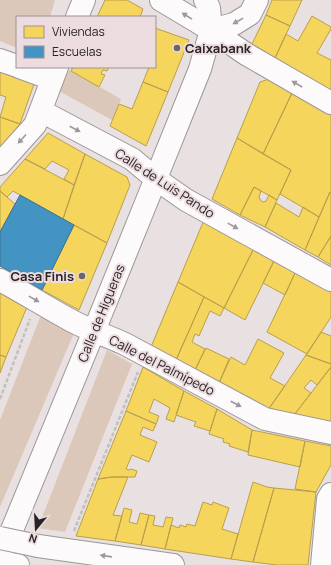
<svg xmlns="http://www.w3.org/2000/svg" width="331" height="565" font-family="Manrope,sans-serif">
	<style>
		.green { fill: #dcc8ba }
		.homes { fill: #f6d55c; stroke: #b8a04b }
		.schools { fill: #4393c3; stroke: #3b7193 }
		.lines { fill: none; stroke-linecap: round; stroke-linejoin: round }
		.minor-casing { stroke: #9c9697; stroke-width: 24 }
		.major-casing { stroke: #9c9697; stroke-width: 24 }
		.path { stroke: #c3c0c1; stroke-width: 2.5; stroke-dasharray: 4 2; stroke-linecap: butt }
		.minor { stroke: #fcfafa; stroke-width: 22 }
		.major { stroke: #fcfafa; stroke-width: 22 }
		.minor-bridge-casing { stroke: #9c9697; stroke-width: 24; stroke-linecap: butt }
		.minor-bridge { stroke: #fcfafa; stroke-width: 22 }
		.oneway { fill: #9d999a }
		.poi-dot { fill: #6b6566; stroke: #ecdcdf; stroke-width: 1.5 }
		.labels { text-anchor: middle; stroke-width: 4; stroke-linejoin: round; paint-order: stroke }
		.poi-label { font-size: 13px; font-weight: bold; fill: #282324; stroke: #ecdcdf; text-anchor: start }
		.street-label { font-size: 13px; fill: #282324; stroke: #ecdcdf }
	</style>
	<rect width="100%" height="100%" fill="#e8e0e1"/>
	<!-- green -->
	<path class="green" d="M0 0H55L50 17H17V48L0 41Z
		M69 70 121 99 112 120 59 91Z
		M41 315 74 333 0 507V420Z
		M107 350 132 364 65 532 38 528Z"/>
	<!-- homes -->
	<path class="homes" d="M105 0H127L143 9 140 17H97Z
		M272 0H302L290 26 266 15Z
		M266 15 290 26 275 58 252 44Z
		M312 16 331 27V29L317 53 331 60V90L275 58 286 34 298 41Z
		M155 28 189 40 168 92 143 82 149 67H155Z
		M73 67H109L107 71 103 70 101 74 105 75 99 87 71 71Z
		M0 72 34 84 20 124 0 117 6 97 0 95Z
		M269 79 292 93 263 154 237 138 260 82Z
		M143 82 168 92 146 146 110 126 119 104 132 109Z
		M292 93 331 115V193L330 192 319 217 280 194 291 170 263 154Z
		M0 117 20 124 0 149Z
		M48 133 85 154 74 185 64 179 69 170 52 161 45 169 25 159Z
		M237 138 291 170 277 200 254 187 240 215 212 199Z
		M85 154 127 177 130 185 107 243 63 219Z
		M25 159 74 185 63 219 13 191 7 197 0 191V187Z
		M254 187 261 191 259 197 261 201 263 202 266 201 269 195 277 200 265 227 240 215Z
		M0 191 15 204 0 232Z
		M330 192 331 193V236L318 257 305 250Z
		M276 203 299 217 303 207 319 217 305 250 265 227Z
		M204 220 254 248 224 308 178 282Z
		M74 225 107 243 79 310 42 290Z
		M331 236V265L318 257Z
		M254 248 275 259 245 320 224 308Z
		M275 259 296 271 285 295 263 283Z
		M296 271 331 290V317L307 354 267 332Z
		M178 282 204 297 176 360 151 347Z
		M0 291 27 307 6 357 0 355Z
		M204 297 224 308 220 316 210 311 199 336 195 334 192 342 205 349 195 370 176 360Z
		M321 332 331 336V364L306 355Z
		M258 339 284 353 270 378 285 386 268 410 219 383 231 357 245 365Z
		M206 348 229 359 219 383 195 370Z
		M0 355 6 357 0 373Z
		M306 355 331 364V367L317 385 311 380 304 388 311 393 294 415 268 410Z
		M143 367 184 391 174 422 166 419 170 408 154 399 149 412 159 416 156 424 126 411Z
		M331 367V424L294 415 311 393Z
		M184 391 217 409 210 431 194 426 196 422 176 415Z
		M217 409 252 430 248 452 229 446 230 444 223 442 224 439 209 434Z
		M126 411 156 424 153 431 143 427 140 435 157 442 149 462 132 455 126 469 129 470 131 469 137 471 135 477H112L98 479Z
		M252 430 305 441 300 467 248 455Z
		M305 441 331 446V465L316 492 295 489Z
		M112 477H128L113 515 122 516 115 541 76 536 98 479Z
		M253 482 267 487 274 488 253 562 231 559Z
		M274 488 316 492 308 565H277L253 562Z
		M203 502 212 505 213 502 229 508 222 529 238 534 231 559 165 549 171 525 179 528 180 525 186 527 187 524 195 526Z
		M124 508 132 510 129 522 137 524 140 513 149 515 141 545 115 541Z
		M149 515 155 516 153 525 163 527 166 517 173 518 165 549 141 545Z"/>
	<!-- schools -->
	<path class="schools" d="M20 195 74 225 42 290 0 266V232Z"/>
	<g class="lines">
		<!-- minor casing -->
		<g class="minor-casing">
			<path id="minor" d="M161 0 211 30 246 54 331 103
				M77 17 84 0
				M211 30 234 24 250 14 257 0
				M0 60 17 66
				M19 67 52 79
				M41 111 132 159 156 179 186 200 331 280
				M0 164 35 125 57 67
				M0 280C24 293 48 308 72 321 89 330 108 336 125 344L265 419 331 433
				M38 546 173 565
				M0 562 18 565
				M322 565 328 499 331 494"/>
		</g>
		<!-- major casing -->
		<g class="major-casing">
			<path id="major" d="M0 556 7 542 94 331 148 198 200 69 211 30 209 8 205 0"/>
		</g>
		<!-- path -->
		<path class="path" d="M0 399 30 319
			M74 531 138 372"/>
		<!-- minor -->
		<use href="#minor" class="minor"/>
		<!-- major -->
		<use href="#major" class="major"/>
		<!-- minor-bridge casing -->
		<g class="minor-bridge-casing">
			<path id="minor-bridge" d="M0 538 38 546"/>
		</g>
		<!-- minor-bridge -->
		<use href="#minor-bridge" class="minor-bridge"/>
	</g>
	<!-- one-way arrows -->
	<defs><path id="oneway-solid" d="M-6-.8H1V-3.2L6.5 0L1 3.2V.8H-6Z"/></defs>
	<g class="oneway">
		<use href="#oneway-solid" transform="translate(187 16) rotate(-148)"/>
		<use href="#oneway-solid" transform="translate(238 21) rotate(151)"/>
		<use href="#oneway-solid" transform="translate(297 84) rotate(-150)"/>
		<use href="#oneway-solid" transform="translate(75 129) rotate(28)"/>
		<use href="#oneway-solid" transform="translate(22 139) rotate(132)"/>
		<use href="#oneway-solid" transform="translate(233 226) rotate(29)"/>
		<use href="#oneway-solid" transform="translate(34 299) rotate(29)"/>
		<use href="#oneway-solid" transform="translate(236 404) rotate(28)"/>
		<use href="#oneway-solid" transform="translate(106 556) rotate(-172)"/>
	</g>
	<!-- markers -->
	<g class="poi-dot">
		<circle cx="177" cy="48" r="4"/>
		<circle cx="82" cy="276" r="4"/>
	</g>
	<g class="labels">
		<!-- poi labels -->
		<g class="poi-label">
			<text x="185" y="53">Caixabank</text>
			<text x="74" y="281" text-anchor="end">Casa Finis</text>
		</g>
		<!-- street labels -->
		<g class="street-label">
			<text transform="translate(165 183) rotate(33)" y="5">Calle de Luis Pando</text>
			<text transform="translate(101 313) rotate(-68)" y="5">Calle de Higueras</text>
			<text transform="translate(162 365) rotate(27)" y="5">Calle del Palmípedo</text>
		</g>
	</g>
	<!-- legend -->
	<rect x="16" y="16" width="140" height="52" fill="#ecdcdf" stroke="#9e9294"/>
	<rect x="24" y="26" width="20" height="12" fill="#f6d55c" stroke="#9e9294"/>
	<text x="52" y="36" font-size="12" fill="#282324">Viviendas</text>
	<rect x="24" y="46" width="20" height="12" fill="#4393c3" stroke="#9e9294"/>
	<text x="52" y="56" font-size="12" fill="#282324">Escuelas</text>
	<!-- north arrow -->
	<g transform="translate(36 529) rotate(198)" stroke="#ecdcdf" stroke-width="3" paint-order="stroke">
	<path d="M0-3L7 15L0 10L-7 15Z" fill="#282324"/>
	<text y="-6" font-size="11" font-weight="bold" text-anchor="middle" fill="#282324">N</text>
	</g>
</svg>
